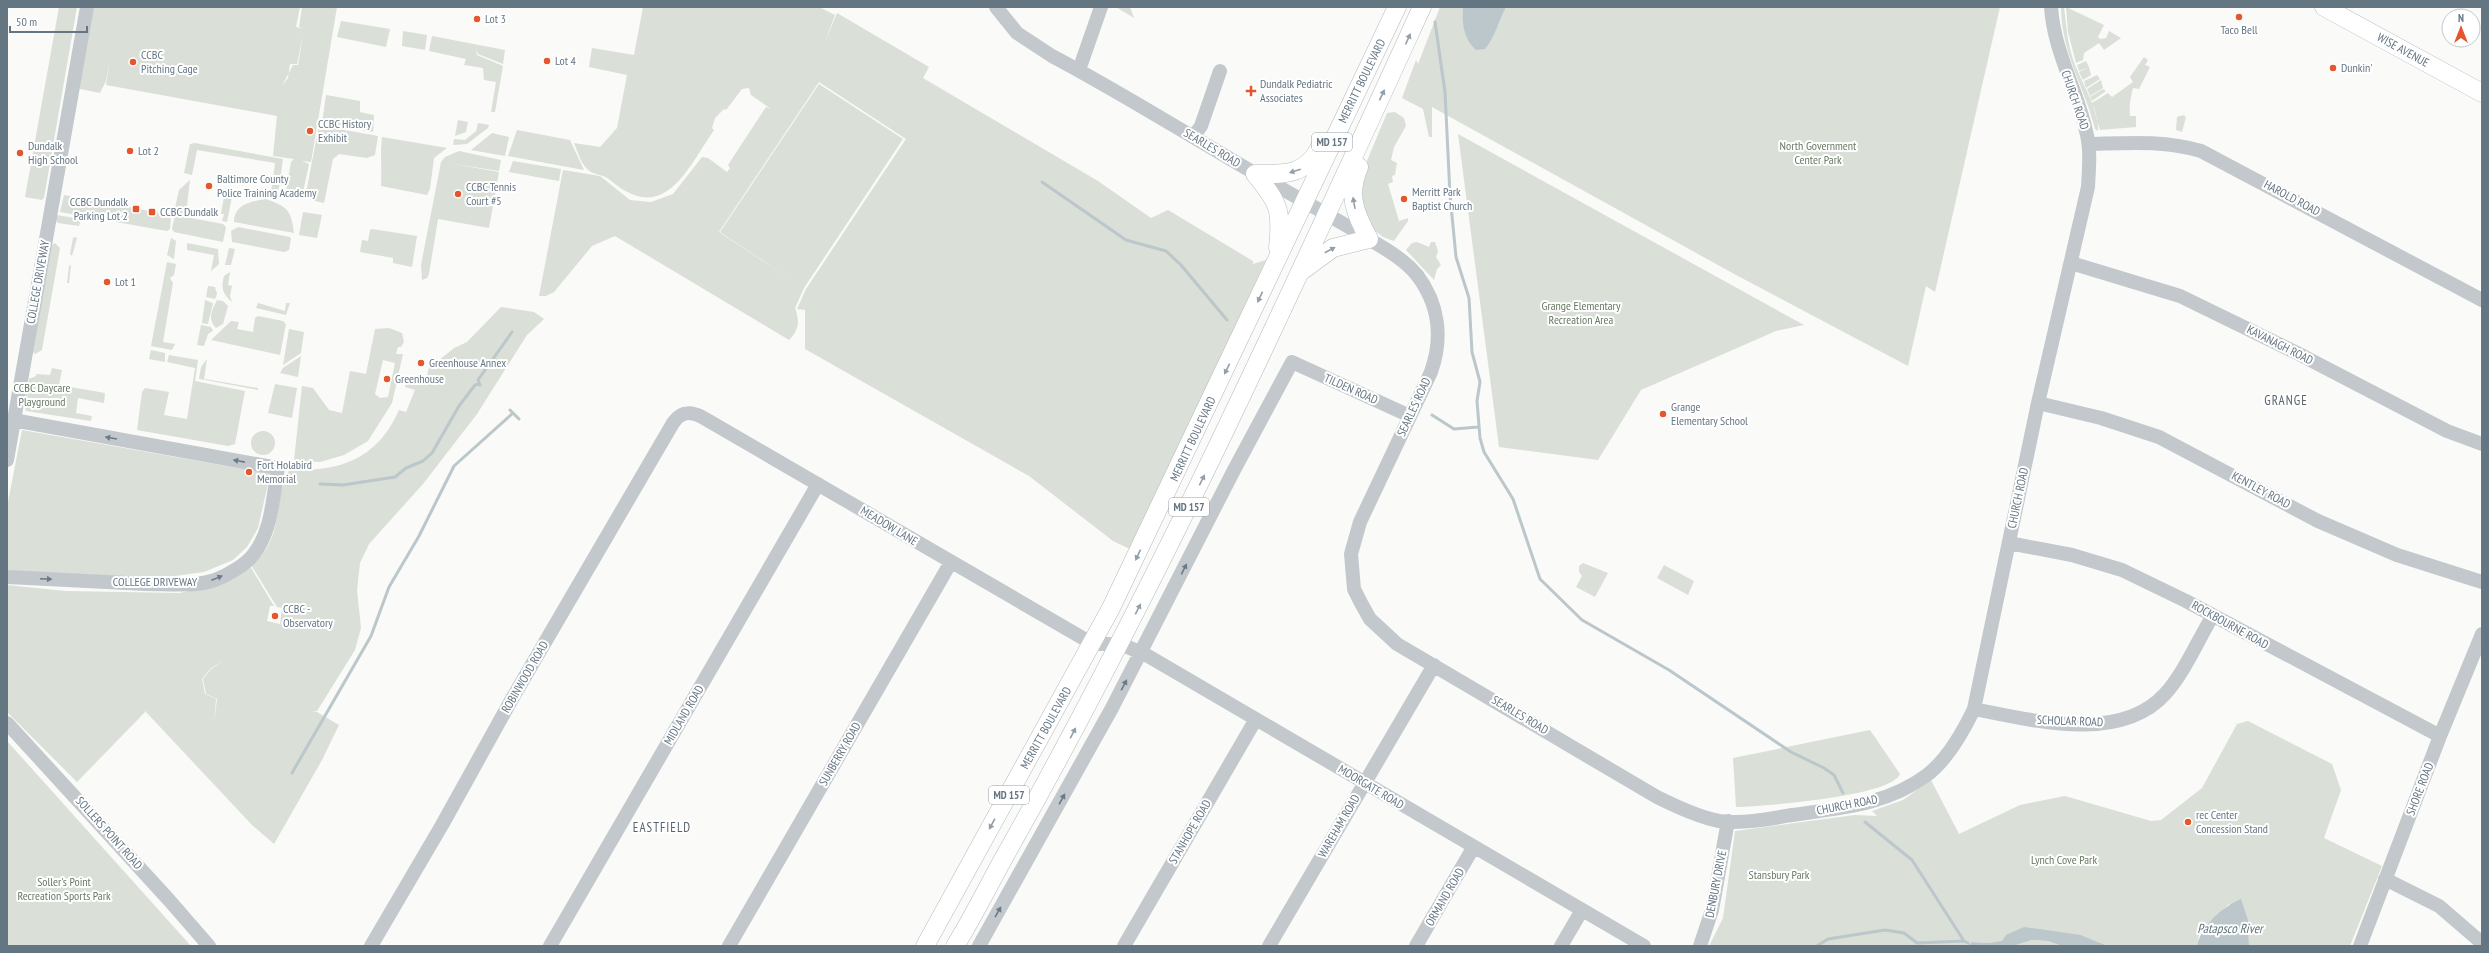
<svg xmlns="http://www.w3.org/2000/svg" width="2489" height="953" font-family="'PT Sans Narrow',sans-serif">
	<style>
		.green { fill: #dadfd7; fill-rule: evenodd }
		.water { fill: #bbc7cb }
		.lines { fill: none; stroke-linecap: round; stroke-linejoin: round }
		.stream { stroke: #bbc7cb; stroke-width: 3 }
		.major-casing { stroke: #b5babe; stroke-width: 19 }
		.minor { stroke: #c3c8cc; stroke-width: 14 }
		.major { stroke: #fff; stroke-width: 18 }
		.oneway { fill: #939fa8 }
		.oneway2 { fill: #6a7a87 }
		.poi-dot { fill: #e4572e; stroke: #fff; stroke-width: 1.5 }
		.labels { text-anchor: middle; stroke-width: 4; stroke-linejoin: round; paint-order: stroke }
		.shield { fill: #fff; stroke: #939fa8; stroke-width: 1 }
		.shield-label { font-size: 11px; font-weight: bold; fill: #657683 }
		.poi-label { font-size: 12px; fill: #657683; stroke: #fff; text-anchor: start }
		.street-label { font-size: 12px; fill: #657683; stroke: #fff }
		.park-label { font-size: 12px; fill: #687a64; stroke: #fff }
		.neighbourhood-label { font-size: 13px; letter-spacing: 1px; fill: #57646e; stroke: #fff }
		.water-label { font-size: 13px; font-style: italic; fill: #60757c; stroke: #fff }
	</style>
	<rect width="100%" height="100%" fill="#fafaf8"/>
	<!-- green -->
	<path class="green" d="M59 7H77L44 198 42 200 25 197Z
		M92 7H119L117 19 119 7H300L296 27 305 29 299 27 302 7H337L311 162 302 161 309 164 302 197 287 195 286 192 291 162 294 159 273 156 277 116 106 85 110 59 106 81 100 93 80 89 78 84ZM303 35 298 65H293L282 86 288 78 290 64H297Z
		M643 7H819L835 15 824 44 837 13 929 67 923 78 1098 181 1151 218 1168 210 1253 261V264L1266 260 1132 550 1113 541 1029 476 805 349V310L797 309 806 289 906 139 819 82 719 232 804 288 795 308C800 322 799 330 789 340L615 236 592 246 554 292 546 296H539L563 170 600 176 630 200 651 202 673 194 702 157 708 158 727 172 730 168 728 165 766 107 771 109 751 95 749 88 742 89 726 110 724 109 715 118 712 128 714 130C686 171 664 226 610 180 604 175 597 175 591 172 581 166 578 152 574 143L600 147 617 128 627 75 589 67 592 48 634 55Z
		M1116 7H1130L1134 18Z
		M1440 7H2000L1935 292 1926 286 1908 366 1736 275 1432 107V137H1429L1423 109 1402 98 1416 60 1418 64Z
		M2064 7C2066 23 2067 39 2072 56 2078 78 2100 109 2098 131L2095 129C2084 85 2062 55 2061 8Z
		M2066 7 2104 25 2098 37 2100 39 2106 38 2109 31 2121 38 2104 50 2099 43 2084 53 2083 60 2076 63 2068 32Z
		M341 21 390 29 386 47 337 37Z
		M403 31 427 35 425 50 402 46Z
		M432 36 505 50 503 64 478 54 476 49 477 55 503 66 495 112H491L496 82 484 80 483 68 464 65 466 59 429 51Z
		M2144 57 2148 60 2145 65 2150 67 2139 89 2133 88C2130 99 2129 107 2130 116H2136V127L2100 130 2092 103 2108 93 2112 97 2133 82 2130 77Z
		M2086 61 2089 67 2079 71 2077 65Z
		M2089 67 2091 75 2083 80 2079 72Z
		M2097 75 2100 79 2086 88 2084 81Z
		M2101 80 2103 88 2090 96 2087 89Z
		M819 84 903 139 804 288 720 232Z
		M2103 89 2106 91 2092 101 2090 97Z
		M326 95 360 101V112L374 115 373 132 322 123Z
		M1395 112 1404 118 1406 126 1394 147 1391 160 1397 163 1395 175 1392 176 1393 182 1388 184 1399 221 1408 218V221L1394 241 1383 237 1365 223 1359 180 1387 113Z
		M2183 115 2186 117 2182 132 2176 130 2177 117Z
		M458 120 468 122 466 132 455 136Z
		M478 123 489 125 488 128 467 144 453 145 454 139 465 140 476 131Z
		M322 126 378 136 375 155 367 158 339 154 333 159 324 203 311 200 306 193 318 130Z
		M517 130 570 140 584 170 508 156Z
		M492 133 509 137 505 156 471 150Z
		M1458 134 1804 325 1776 331 1641 390 1598 460 1499 447Z
		M382 137 447 148 434 158 430 189 427 195 381 186C382 169 380 154 382 137Z
		M195 143 283 159 279 188 275 194 271 193 275 163 197 150 192 175 184 173 190 144Z
		M459 151 501 160 499 171 448 163 499 172 489 228 438 219 429 274 427 278 422 280 421 265 441 162 445 157Z
		M513 161 561 169 559 181 509 172Z
		M190 180 186 214 174 212 179 190Z
		M225 191H228L232 197 227 222 222 221 224 214H221Z
		M64 195 171 215 170 229 167 231 60 212Z
		M266 199C288 207 291 210 294 233L234 222C234 204 252 201 266 199Z
		M303 212 322 215 317 238 299 235Z
		M56 215 81 219 79 226 58 223 55 220Z
		M175 215 223 224 226 227 223 242 174 232 172 229Z
		M238 227 290 237 291 239 289 250 284 252 232 242 231 231Z
		M372 229 417 236 412 267 393 263V258L360 252 362 240 368 241 370 230Z
		M75 237 77 238 72 256 70 254 73 238Z
		M171 238 176 241 174 259 167 255Z
		M1417 242 1429 247 1431 242H1435L1438 251 1436 257 1441 265 1437 269 1434 280 1406 250 1412 243Z
		M55 243 60 248 42 350 35 354 31 350 52 245Z
		M187 243 218 249 219 264 211 271 214 255 187 250Z
		M229 248 235 249 231 265H225Z
		M167 262 176 264 174 275 170 278 173 283 163 342 175 344 172 350 151 346Z
		M71 265 69 283H67L69 266Z
		M230 272 228 285 232 286 230 296 232 302C222 294 221 287 224 276Z
		M208 286 215 287 217 294 215 299 206 297Z
		M205 300 213 303 208 324 202 323Z
		M217 300 223 301 228 306 223 324 216 328C207 319 212 310 217 300Z
		M258 303 285 311 286 303H290L286 315 256 308Z
		M501 307 534 312 544 319 527 335 477 414 423 484 369 544 360 563 357 590 361 628 355 650 317 711 312 712H317L339 725 322 760 274 844 252 825 146 712 147 710 77 782 7 712V585L66 591 179 593 206 588 250 566 274 606H270L267 621 280 624 282 608 277 607 251 565C286 539 272 497 290 469 340 473 378 458 399 410L406 412 415 390 405 387 406 381 425 385 430 362 438 361 454 348 467 342ZM223 661 211 669 203 679 206 694 217 699 214 724 216 699 205 694 202 679 211 668Z
		M258 316 283 321 286 324 280 355 211 340 231 321 239 322 237 329 253 332 255 318Z
		M201 325 211 327 213 331 208 334 204 346 197 345Z
		M389 328 402 333 404 342 401 347H398L396 354H403L392 403 368 441 344 455 320 462 294 460 302 386 313 388 329 410 342 413 350 371 366 374 375 329ZM383 360 395 363 388 397 380 398 375 394Z
		M289 329 304 332 301 353 283 365Z
		M151 350 165 353V362L149 359Z
		M169 355 198 360 195 381 245 391 235 444 228 446 137 430 142 392 145 388 169 392 164 415 187 419 195 368 167 362Z
		M301 356 298 377 280 373 283 368Z
		M207 359 204 380 199 379 201 367Z
		M52 368 62 370 59 385 105 393 104 403 78 398 76 413 92 416 91 421 26 411 24 405 29 379 36 376V374L50 375Z
		M205 379 258 388V390L205 380Z
		M275 384 297 388 292 418 268 413Z
		M22 430 238 468 265 470 270 475 258 528 247 547 233 560 204 572 175 576H72L10 571 7 569V507Z
		M251 443a12 12 0 1 1 24 0a12 12 0 1 1-24 0Z
		M1583 563 1608 573 1595 597 1576 587 1582 576 1579 572V566Z
		M1664 565 1694 581 1688 595 1657 578Z
		M2248 721 2332 764 2341 790 2324 838 2382 866 2350 946H2249L2248 920 2229 904 2199 934 2197 946H2108L2081 935H2073L1989 943 1972 942 1967 946H1709L1723 918 1735 831 1855 815 1877 816 1872 811 1903 800 1931 780 1959 834 2020 805 2065 796 2151 821 2161 820 2202 788 2237 724Z
		M1870 730 1900 774C1891 797 1762 806 1736 807L1733 758Z
		M7 741 191 946H7Z
		M2032 940 2048 941 2062 946H2013Z"/>
	<!-- water -->
	<path class="water" d="M1463 7H1506C1499 20 1495 37 1485 49L1476 50C1463 38 1462 23 1463 7Z
		M2241 899 2248 920 2249 946H2197C2201 926 2222 907 2241 899Z
		M2024 927 2081 935 2108 946H2062L2048 941 2032 940 2013 946H1967L1972 942 1989 943 2002 941 2006 935Z"/>
	<g class="lines">
		<!-- stream -->
		<path class="stream" d="M1435 22 1445 92 1450 195 1456 257 1469 298 1472 352 1480 382 1477 401 1480 438 1484 452 1513 499 1540 579 1582 620 1669 670 1791 752 1824 768 1834 775 1843 793
			M1042 182 1126 240 1166 251 1181 265 1227 320
			M480 385 478 380 512 332
			M510 410 519 419
			M1432 415 1454 429 1478 427
			M320 484 343 485 395 477 406 468 423 461 432 453 459 406 475 385 479 384
			M292 773 371 636 389 587 419 536 454 466 513 413
			M1865 822 1912 860 1964 941 1968 943
			M1817 946 1828 939 1885 930 1904 933 1917 943 1964 941"/>
		<!-- major casing -->
		<g class="major-casing">
			<path id="major" d="M2324 7 2482 93
				M1255 174C1285 174 1305 176 1320 147
				M1255 174C1279 203 1282 210 1278 248
				M1303 270 1333 248 1369 239C1355 214 1347 194 1359 167
				M925 946 1111 608 1397 7
				M955 946C974 916 989 884 1006 854 1161 579 1291 293 1422 7"/>
		</g>
		<!-- minor -->
		<path class="minor" d="M996 7 1017 33 1052 56C1122 93 1188 135 1256 174 1292 195 1328 214 1364 236 1382 247 1403 258 1417 275 1439 304 1443 338 1431 372L1360 522 1351 554 1354 589 1361 603 1370 619 1397 644 1657 797C1677 807 1698 817 1719 821 1743 824 1769 819 1792 815 1840 808 1887 805 1927 775 1948 759 1963 732 1974 709L2038 403 2088 187C2089 168 2091 149 2086 131 2077 89 2054 52 2051 7
			M1079 70 1101 7
			M1193 137 1201 126 1220 71
			M2089 144C2128 143 2163 140 2201 151L2482 300
			M2071 263 2180 296 2297 353 2447 431 2482 444
			M2038 403 2101 418 2159 437 2318 521 2397 555 2482 582
			M7 460 87 7
			M2009 543 2072 555 2122 570 2186 601 2440 736
			M7 577C53 579 100 582 146 584 168 584 194 587 215 580 228 575 245 565 253 555 272 532 273 496 278 468L13 420
			M1974 709C2031 720 2120 744 2165 694 2184 673 2197 642 2212 617
			M7 723 169 900 209 946
			M2385 879 2439 906 2482 943
			M371 946 442 825 513 697 673 423C681 411 690 411 702 417L1093 644H1121L1148 656 1644 946
			M550 946 818 484
			M729 946 951 562
			M979 946 1112 708 1234 470 1292 362 1410 416
			M1124 946 1256 719
			M1269 946 1434 665
			M1416 946 1473 848
			M1561 946 1582 910
			M1700 946 1712 910 1728 821
			M2360 946 2440 736 2482 634"/>
		<!-- major -->
		<use href="#major" class="major"/>
	</g>
	<!-- one-way arrows -->
	<defs><path id="oneway-solid" d="M-6-.8H1V-3.2L6.5 0L1 3.2V.8H-6Z"/></defs>
	<g class="oneway">
		<use href="#oneway-solid" transform="translate(1408 39) rotate(-66)"/>
		<use href="#oneway-solid" transform="translate(1382 95) rotate(-65)"/>
		<use href="#oneway-solid" transform="translate(1295 171) rotate(163)"/>
		<use href="#oneway-solid" transform="translate(1354 203) rotate(-100)"/>
		<use href="#oneway-solid" transform="translate(1330 250) rotate(-28)"/>
		<use href="#oneway-solid" transform="translate(1260 297) rotate(115)"/>
		<use href="#oneway-solid" transform="translate(1227 369) rotate(116)"/>
		<use href="#oneway-solid" transform="translate(1202 480) rotate(-64)"/>
		<use href="#oneway-solid" transform="translate(1138 555) rotate(115)"/>
		<use href="#oneway-solid" transform="translate(1138 609) rotate(-63)"/>
		<use href="#oneway-solid" transform="translate(1073 733) rotate(-62)"/>
		<use href="#oneway-solid" transform="translate(992 824) rotate(119)"/>
	</g>
	<g class="oneway2">
		<use href="#oneway-solid" transform="translate(111 438) rotate(-170)"/>
		<use href="#oneway-solid" transform="translate(239 461) rotate(-169)"/>
		<use href="#oneway-solid" transform="translate(1184 569) rotate(-63)"/>
		<use href="#oneway-solid" transform="translate(217 578) rotate(-22)"/>
		<use href="#oneway-solid" transform="translate(46 579) rotate(3)"/>
		<use href="#oneway-solid" transform="translate(1124 685) rotate(-62)"/>
		<use href="#oneway-solid" transform="translate(1062 799) rotate(-61)"/>
		<use href="#oneway-solid" transform="translate(998 912) rotate(-60)"/>
	</g>
	<!-- markers -->
	<g class="poi-dot">
		<circle cx="2239" cy="17" r="4"/>
		<circle cx="477" cy="19" r="4"/>
		<circle cx="547" cy="61" r="4"/>
		<circle cx="133" cy="62" r="4"/>
		<circle cx="2333" cy="68" r="4"/>
		<path d="M1249 85h4v4h4v4h-4v4h-4v-4h-4v-4h4z"/>
		<circle cx="310" cy="131" r="4"/>
		<circle cx="130" cy="151" r="4"/>
		<circle cx="20" cy="153" r="4"/>
		<circle cx="209" cy="186" r="4"/>
		<circle cx="458" cy="194" r="4"/>
		<circle cx="1404" cy="199" r="4"/>
		<rect x="132" y="205" width="8" height="8" rx="2"/>
		<rect x="148" y="208" width="8" height="8" rx="2"/>
		<circle cx="107" cy="282" r="4"/>
		<circle cx="421" cy="363" r="4"/>
		<circle cx="387" cy="379" r="4"/>
		<circle cx="1663" cy="414" r="4"/>
		<circle cx="249" cy="472" r="4"/>
		<circle cx="275" cy="616" r="4"/>
		<circle cx="2188" cy="822" r="4"/>
	</g>
	<g class="labels">
		<!-- shield labels -->
		<g class="shield">
			<rect x="1312" y="133" width="40" height="18" rx="3"/>
			<rect x="1169" y="498" width="40" height="18" rx="3"/>
			<rect x="989" y="786" width="40" height="18" rx="3"/>
		</g>
		<g class="shield-label">
			<text x="1332" y="146">MD 157</text>
			<text x="1189" y="511">MD 157</text>
			<text x="1009" y="799">MD 157</text>
		</g>
		<!-- poi labels -->
		<g class="poi-label">
			<text x="485" y="23">Lot 3</text>
			<text x="2239" y="34" text-anchor="middle">Taco Bell</text>
			<text x="141" y="59">CCBC<tspan x="141" dy="14">Pitching Cage</tspan></text>
			<text x="555" y="65">Lot 4</text>
			<text x="2341" y="72">Dunkin'</text>
			<text x="1260" y="88">Dundalk Pediatric<tspan x="1260" dy="14">Associates</tspan></text>
			<text x="318" y="128">CCBC History<tspan x="318" dy="14">Exhibit</tspan></text>
			<text x="28" y="150">Dundalk<tspan x="28" dy="14">High School</tspan></text>
			<text x="138" y="155">Lot 2</text>
			<text x="217" y="183">Baltimore County<tspan x="217" dy="14">Police Training Academy</tspan></text>
			<text x="466" y="191">CCBC Tennis<tspan x="466" dy="14">Court #5</tspan></text>
			<text x="1412" y="196">Merritt Park<tspan x="1412" dy="14">Baptist Church</tspan></text>
			<text x="128" y="206" text-anchor="end">CCBC Dundalk<tspan x="128" dy="14">Parking Lot 2</tspan></text>
			<text x="160" y="216">CCBC Dundalk</text>
			<text x="115" y="286">Lot 1</text>
			<text x="429" y="367">Greenhouse Annex</text>
			<text x="395" y="383">Greenhouse</text>
			<text x="1671" y="411">Grange<tspan x="1671" dy="14">Elementary School</tspan></text>
			<text x="257" y="469">Fort Holabird<tspan x="257" dy="14">Memorial</tspan></text>
			<text x="283" y="613">CCBC -<tspan x="283" dy="14">Observatory</tspan></text>
			<text x="2196" y="819">rec Center<tspan x="2196" dy="14">Concession Stand</tspan></text>
		</g>
		<!-- street labels -->
		<g class="street-label">
			<text transform="translate(2403 50) rotate(29)" y="4">WISE AVENUE</text>
			<text transform="translate(1362 81) rotate(-64)" y="4">MERRITT BOULEVARD</text>
			<text transform="translate(2075 100) rotate(71)" y="4">CHURCH ROAD</text>
			<text transform="translate(1212 148) rotate(31)" y="4">SEARLES ROAD</text>
			<text transform="translate(2292 198) rotate(28)" y="4">HAROLD ROAD</text>
			<text transform="translate(38 282) rotate(-80)" y="4">COLLEGE DRIVEWAY</text>
			<text transform="translate(2280 345) rotate(27)" y="4">KAVANAGH ROAD</text>
			<text transform="translate(1351 389) rotate(24)" y="4">TILDEN ROAD</text>
			<text transform="translate(1414 407) rotate(-65)" y="4">SEARLES ROAD</text>
			<text transform="translate(1193 439) rotate(-65)" y="4">MERRITT BOULEVARD</text>
			<text transform="translate(2261 490) rotate(28)" y="4">KENTLEY ROAD</text>
			<text transform="translate(2018 498) rotate(-78)" y="4">CHURCH ROAD</text>
			<text transform="translate(889 526) rotate(31)" y="4">MEADOW LANE</text>
			<text x="155" y="586">COLLEGE DRIVEWAY</text>
			<text transform="translate(2230 625) rotate(29)" y="4">ROCKBOURNE ROAD</text>
			<text transform="translate(525 677) rotate(-60)" y="4">ROBINWOOD ROAD</text>
			<text transform="translate(684 715) rotate(-60)" y="4">MIDLAND ROAD</text>
			<text transform="translate(1520 715) rotate(31)" y="4">SEARLES ROAD</text>
			<text transform="translate(2070 721) rotate(2)" y="4">SCHOLAR ROAD</text>
			<text transform="translate(1046 728) rotate(-61)" y="4">MERRITT BOULEVARD</text>
			<text transform="translate(840 754) rotate(-60)" y="4">SUNBERRY ROAD</text>
			<text transform="translate(1371 787) rotate(31)" y="4">MOORGATE ROAD</text>
			<text transform="translate(2420 789) rotate(-69)" y="4">SHORE ROAD</text>
			<text transform="translate(1847 805) rotate(-11)" y="4">CHURCH ROAD</text>
			<text transform="translate(1339 826) rotate(-60)" y="4">WAREHAM ROAD</text>
			<text transform="translate(1190 832) rotate(-60)" y="4">STANHOPE ROAD</text>
			<text transform="translate(109 833) rotate(48)" y="4">SOLLERS POINT ROAD</text>
			<text transform="translate(1716 884) rotate(-79)" y="4">DENBURY DRIVE</text>
			<text transform="translate(1445 897) rotate(-60)" y="4">ORMAND ROAD</text>
		</g>
		<!-- park labels -->
		<g class="park-label">
			<text x="1818" y="150">North Government<tspan x="1818" dy="14">Center Park</tspan></text>
			<text x="1581" y="310">Grange Elementary<tspan x="1581" dy="14">Recreation Area</tspan></text>
			<text x="42" y="392">CCBC Daycare<tspan x="42" dy="14">Playground</tspan></text>
			<text x="2064" y="864">Lynch Cove Park</text>
			<text x="1779" y="879">Stansbury Park</text>
			<text x="64" y="886">Soller's Point<tspan x="64" dy="14">Recreation Sports Park</tspan></text>
		</g>
		<!-- neighbourhood labels -->
		<g class="neighbourhood-label">
			<text x="2286" y="405">GRANGE</text>
			<text x="662" y="832">EASTFIELD</text>
		</g>
		<!-- water labels -->
		<g class="water-label">
			<text x="2230" y="933">Patapsco River</text>
		</g>
	</g>
	<!-- border -->
	<rect width="2489" height="953" fill="none" stroke="#657683" stroke-width="16"/>
	<!-- north arrow -->
	<g transform="translate(2461 28)"><circle r="19" fill="#ffffff" stroke="#c1c8cd"/>
	<path d="M0-3L7 15L0 10L-7 15Z" fill="#e4572e"/>
	<text y="-6" font-size="11" font-weight="bold" text-anchor="middle" fill="#657683">N</text>
	</g>
	<!-- scale -->
	<path d="M10 26v6h77v-6" fill="none" stroke="#657683" stroke-width="2"/>
	<text x="16" y="26" font-size="12" fill="#657683" stroke="#ffffff" stroke-width="3" paint-order="stroke">50 m</text>
</svg>
